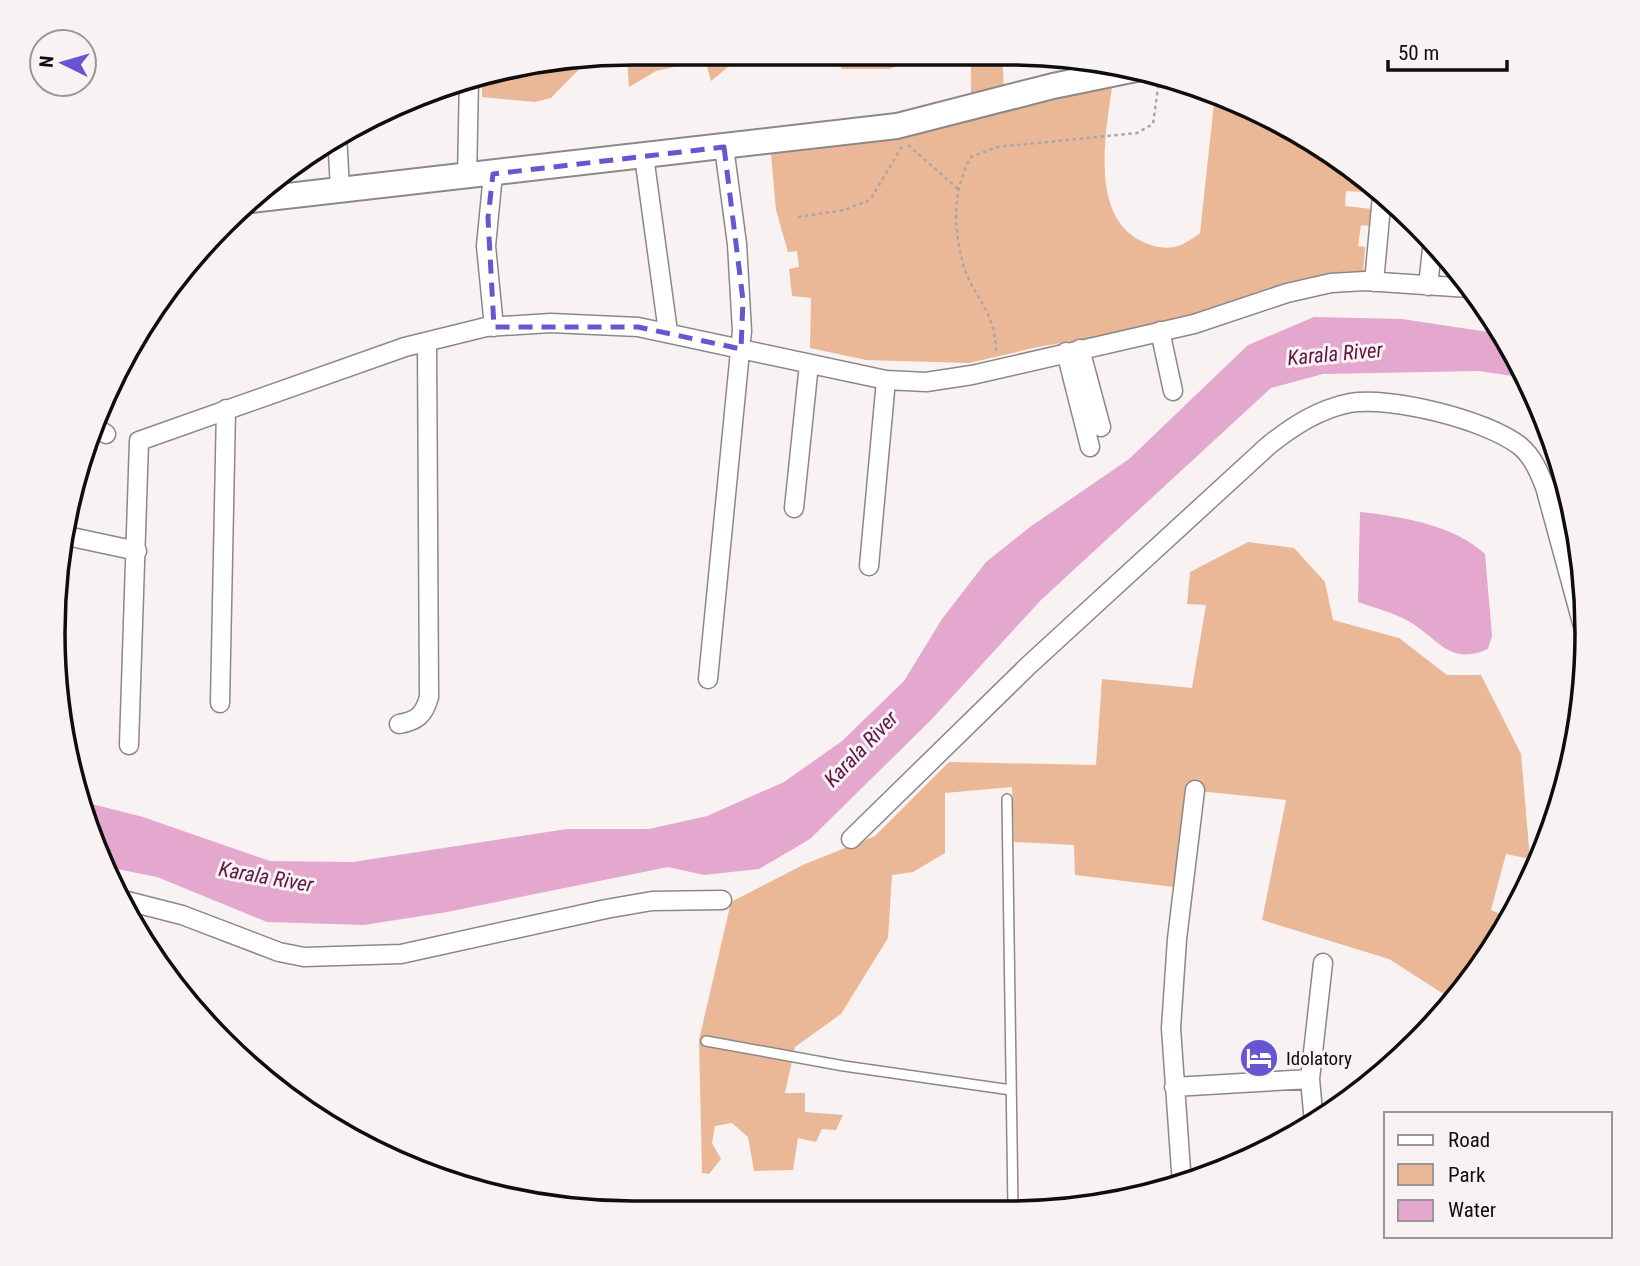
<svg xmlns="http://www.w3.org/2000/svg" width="1640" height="1266" font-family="'Roboto Condensed',sans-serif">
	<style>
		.green { fill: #eab896 }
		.water { fill: #e4a7ce }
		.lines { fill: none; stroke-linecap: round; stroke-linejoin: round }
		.service-casing { stroke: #8d8787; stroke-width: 12 }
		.minor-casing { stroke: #8d8787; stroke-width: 21 }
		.secondary-casing { stroke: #8d8787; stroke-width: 28 }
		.path { stroke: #aba6a6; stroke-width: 2.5; stroke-dasharray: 3.5 3.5; stroke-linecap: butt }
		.service { stroke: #fff; stroke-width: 9 }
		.minor { stroke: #fff; stroke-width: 18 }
		.secondary { stroke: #fff; stroke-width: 24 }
		.marked { fill: none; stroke: #6856d0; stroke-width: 5; stroke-dasharray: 14 9; stroke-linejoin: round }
		.labels { text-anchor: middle; stroke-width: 6; stroke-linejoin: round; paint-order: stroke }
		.poi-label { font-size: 19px; fill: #0f0d0d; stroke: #f9f2f2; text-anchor: start }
		.water-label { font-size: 21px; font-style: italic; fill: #5d1749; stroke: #f9f2f2 }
		.rim { fill: none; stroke: #0f0d0d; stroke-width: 3.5 }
	</style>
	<rect width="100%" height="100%" fill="#f9f2f2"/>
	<!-- green -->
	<path class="green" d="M633 53H745L711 81 705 60 656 71 629 87 627 61 588 60 551 98 535 102 482 97V72Z
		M821 53H936L889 69H842L830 55Z
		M971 54H1002L1004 90 971 97Z
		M1113 81C1106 131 1086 225 1151 245 1172 252 1184 245 1200 233L1215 94 1264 113 1349 165 1348 182 1366 184V192L1346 191 1345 206 1372 209 1370 226 1361 225 1358 246 1365 247 1363 276 1191 321 1038 347 969 363 866 360 810 348 811 298 792 296 789 269 799 267 797 251 788 252 776 210 771 154 1000 114Z
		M1248 542 1294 548 1325 582 1333 620 1399 638 1447 675H1481L1521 754 1530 859 1506 854 1491 910 1510 918 1489 956 1453 1000 1389 959 1262 920 1286 800 1198 791 1182 888 1075 875 1074 845 1014 842 1012 787 945 793V853L913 872 892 875 888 938 841 1014 795 1047 785 1093H805V1112L843 1115 836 1130 822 1129 816 1142 798 1138 793 1170 754 1171 748 1137 732 1123 715 1126 712 1143 721 1159 709 1174 702 1173 699 1040 731 902 805 864 875 836 949 762 1096 765 1102 679 1192 688 1206 605 1187 604 1190 572Z"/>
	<!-- water -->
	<path class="water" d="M1314 317 1402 319 1495 333 1503 336 1526 378 1479 371 1323 374 1271 388 1041 600 930 721 810 839 759 869 704 875 668 867 447 912 364 925 267 922 157 877 107 867 83 819 80 801 143 817 270 861 353 862 567 829H649L707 816 784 782 842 741 904 681 942 619 986 562 1030 527 1129 459 1248 345Z
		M1360 512C1400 516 1454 525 1485 554L1492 636 1488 649C1449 666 1439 639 1410 622 1395 613 1375 608 1358 602Z"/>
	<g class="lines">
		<!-- service casing -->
		<g class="service-casing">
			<path id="service" d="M1007 799 1013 1209
				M706 1041 844 1066 1011 1090"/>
		</g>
		<!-- minor casing -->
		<g class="minor-casing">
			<path id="minor" d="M337 134 340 189
				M644 156 668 332
				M493 174 486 246 494 327
				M467 178 469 78
				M1374 282 1382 196
				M1428 286 1432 249
				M1160 331 1173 391
				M1080 349 1101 427
				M1066 352 1090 447
				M95 427 106 434
				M794 508 809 364
				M67 536 137 551
				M869 566 886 380
				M708 679 742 331 737 244 724 147
				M220 703 226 409
				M399 724C417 721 424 715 429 697L427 342
				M129 745 139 441 405 347 486 327 551 323 638 327 886 380 926 382 972 375 1194 324 1287 293 1331 283 1365 281 1469 288
				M851 839 1029 665 1269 445C1293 426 1319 409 1350 403 1391 396 1487 420 1520 446 1533 457 1539 472 1545 487L1587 641
				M123 900 182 915 279 952 304 957 401 954 606 909 652 901 722 900
				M1174 1087 1310 1079
				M1314 1123 1310 1079 1323 963
				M1182 1185 1171 1028 1177 939 1195 790"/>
		</g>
		<!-- secondary casing -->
		<g class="secondary-casing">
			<path id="secondary" d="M252 200 897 126 1053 86 1136 69"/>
		</g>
		<!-- path -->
		<path class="path" d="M908 145 958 189
			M798 217 844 210 870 200 903 145
			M996 351C995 310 975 300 964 267 953 229 952 191 971 157L997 147 1137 133 1153 124 1160 73"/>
		<!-- service -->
		<use href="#service" class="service"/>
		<!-- minor -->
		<use href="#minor" class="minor"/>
		<!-- secondary -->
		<use href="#secondary" class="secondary"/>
	</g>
	<!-- marked area -->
	<path class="marked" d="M724 147 743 300 741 349 638 327H494L488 218 493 174Z"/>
	<!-- icons -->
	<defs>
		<g id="hotel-disc" transform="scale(2.0125)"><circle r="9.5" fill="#6856d0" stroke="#f9f2f2"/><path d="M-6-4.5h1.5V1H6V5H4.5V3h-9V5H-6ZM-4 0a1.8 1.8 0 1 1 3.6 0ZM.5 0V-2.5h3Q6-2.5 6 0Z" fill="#fff"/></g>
	</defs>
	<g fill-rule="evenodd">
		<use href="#hotel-disc" x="1259" y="1058"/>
	</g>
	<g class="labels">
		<!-- poi labels -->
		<g class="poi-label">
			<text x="1286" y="1065">Idolatory</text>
		</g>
		<!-- water labels -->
		<g class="water-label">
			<text transform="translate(1335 354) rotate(-5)" y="7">Karala River</text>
			<text transform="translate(861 749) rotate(-46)" y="7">Karala River</text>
			<text transform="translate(266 877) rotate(10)" y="7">Karala River</text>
		</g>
	</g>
	<!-- crop -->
	<path d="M0 0H1640V1266H0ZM633 65H1007A568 568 0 0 1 1575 633V633A568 568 0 0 1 1007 1201H633A568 568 0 0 1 65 633V633A568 568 0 0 1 633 65Z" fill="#f9f2f2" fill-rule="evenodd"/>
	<path class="rim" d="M633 65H1007A568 568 0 0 1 1575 633V633A568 568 0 0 1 1007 1201H633A568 568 0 0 1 65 633V633A568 568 0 0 1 633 65Z"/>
	<!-- legend -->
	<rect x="1384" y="1112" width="228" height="126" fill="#f9f2f2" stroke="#9b9696" stroke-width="2"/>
	<rect x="1398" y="1135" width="35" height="10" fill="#ffffff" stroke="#9b9696" stroke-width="2"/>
	<text x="1448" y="1147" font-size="21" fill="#0f0d0d">Road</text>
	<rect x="1398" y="1164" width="35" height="21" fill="#eab896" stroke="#9b9696" stroke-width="2"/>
	<text x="1448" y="1182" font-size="21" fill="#0f0d0d">Park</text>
	<rect x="1398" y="1200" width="35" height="21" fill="#e4a7ce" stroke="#9b9696" stroke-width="2"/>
	<text x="1448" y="1217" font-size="21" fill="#0f0d0d">Water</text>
	<!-- north arrow -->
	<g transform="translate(63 63) rotate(275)"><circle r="33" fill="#f9f2f2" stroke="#9b9696" stroke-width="2"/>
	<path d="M0-5L12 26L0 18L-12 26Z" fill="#6856d0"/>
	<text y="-10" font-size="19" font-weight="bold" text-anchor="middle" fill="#0f0d0d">N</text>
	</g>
	<!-- scale -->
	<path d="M1388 60v10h119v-10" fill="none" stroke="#0f0d0d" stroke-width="3.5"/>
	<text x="1398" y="60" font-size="21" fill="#0f0d0d" stroke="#f9f2f2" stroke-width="5" paint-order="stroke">50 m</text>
</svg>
